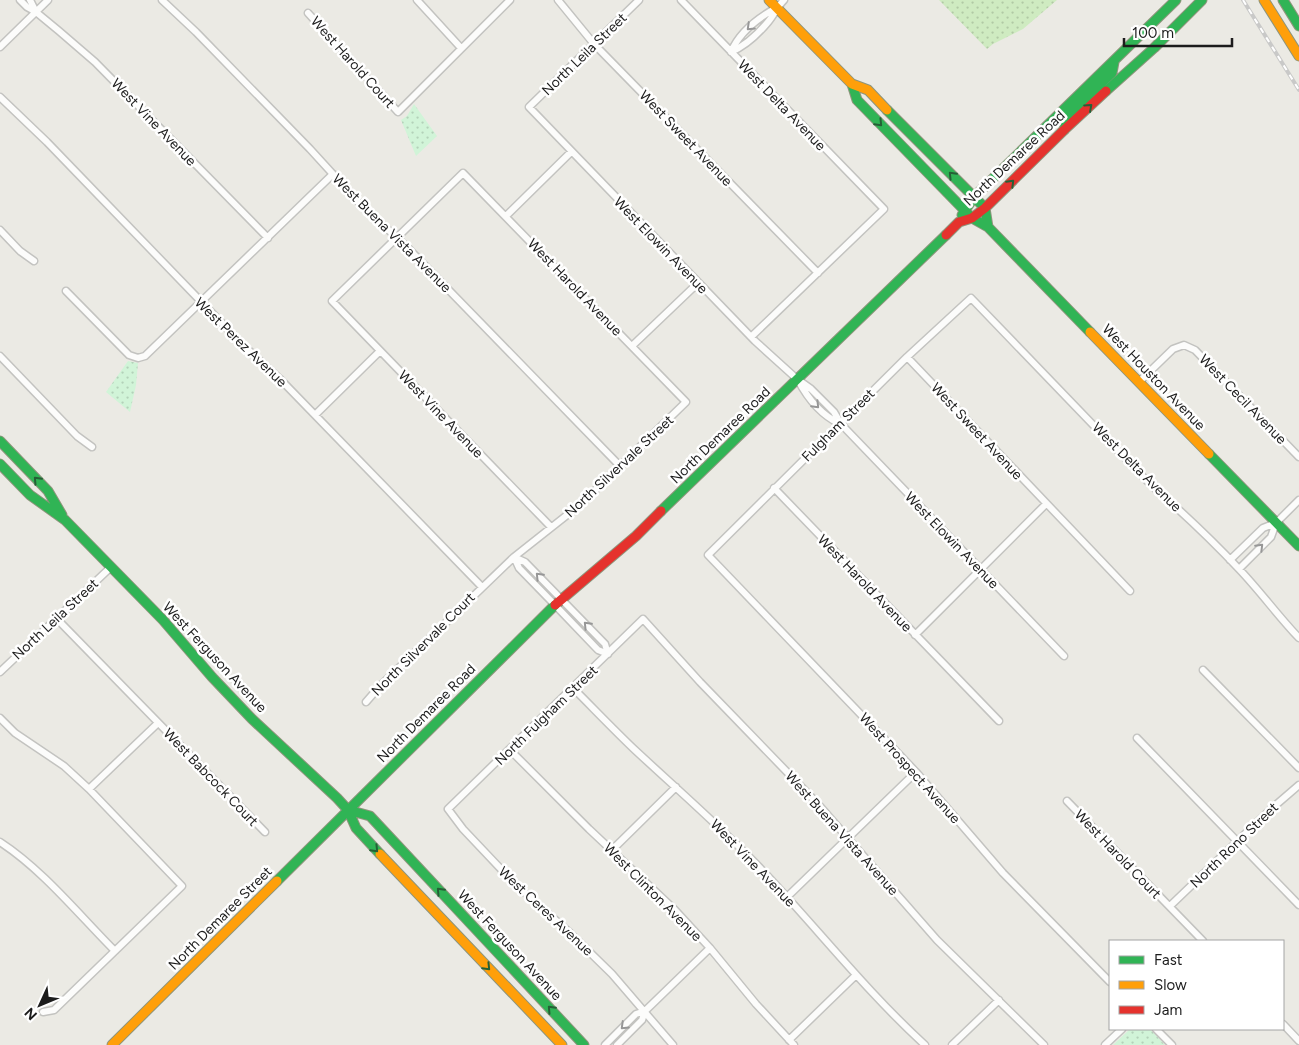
<svg xmlns="http://www.w3.org/2000/svg" width="1299" height="1045" font-family="Figtree,sans-serif">
	<style>
		.grass { fill: url(#grass-dots) }
		.park { fill: url(#park-dots) }
		.lines { fill: none; stroke-linecap: round; stroke-linejoin: round }
		.street-casing { stroke: #c3c3c0; stroke-width: 9 }
		.fast-casing { stroke: #8e957c; stroke-width: 11 }
		.slow-casing { stroke: #8e957c; stroke-width: 11 }
		.jam-casing { stroke: #8e957c; stroke-width: 11 }
		.street { stroke: #fcfcfb; stroke-width: 6 }
		.fast { stroke: #30b455; stroke-width: 9 }
		.slow { stroke: #ff9f0a; stroke-width: 9 }
		.jam { stroke: #e5322d; stroke-width: 9 }
		.rail-casing { stroke: #c9c9c8; stroke-width: 4 }
		.rail { stroke: #fff; stroke-width: 2; stroke-dasharray: 5.5; stroke-linecap: butt }
		.oneway { stroke: #979797 }
		.oneway2 { stroke: #256036 }
		.labels { text-anchor: middle; stroke-width: 5; stroke-linejoin: round; paint-order: stroke }
		.street-label { font-size: 14px; fill: #1c1c1c; stroke: #fff }
	</style>
	<defs>
		<pattern id="grass-dots" width="8" height="8" patternUnits="userSpaceOnUse" patternTransform="scale(1.25)"><rect width="8" height="8" fill="#cfebc1"/><path d="M2 2h.1M6 6h.1" fill="none" stroke="#b1c9a5" stroke-width="1.8" stroke-linecap="round"/></pattern>
		<pattern id="park-dots" width="8" height="8" patternUnits="userSpaceOnUse" patternTransform="scale(1.25)"><rect width="8" height="8" fill="#d1f4d8"/><path d="M2 2h.1M6 6h.1" fill="none" stroke="#b3d1b9" stroke-width="1.8" stroke-linecap="round"/></pattern>
	</defs>
	<rect width="100%" height="100%" fill="#ebeae4"/>
	<!-- grass -->
	<path class="grass" d="M939 0H1057L1023 29 993 44 987 49Z"/>
	<!-- park -->
	<path class="park" d="M414 104 437 136 416 156 401 120 407 116Z
		M128 361 138 363 136 385 130 412 106 392Z
		M1130 1029H1150L1165 1045H1113Z"/>
	<g class="lines">
		<!-- street casing -->
		<g class="street-casing">
			<path id="street" d="M20 0 27 7 36 12 59 31 95 62 268 238
				M30 0 36 12
				M162 0 196 32 310 149 362 206 405 245 620 466
				M417 0 461 48
				M558 0 594 44 818 273
				M639 0 529 107 755 341 797 379 811 389 834 412 841 424 1064 656
				M681 0 884 209 751 337
				M308 13 398 112 510 0
				M0 47 48 0
				M731 52C745 46 758 34 768 22 774 15 777 7 784 0
				M731 52C739 33 758 18 776 8
				M0 97 47 142 243 345 280 379 482 587
				M506 216 571 152
				M0 230 20 251 34 261
				M66 291 129 355 138 358 145 356 333 174
				M632 346 698 283
				M0 356 77 436 92 447
				M907 357 1130 591
				M798 380C808 399 821 415 840 424
				M1140 381 1173 349 1184 345 1195 350 1299 457
				M315 415 380 351
				M774 488 999 721
				M514 557 525 562 605 644 608 654
				M514 557 519 568 555 605 598 650 608 654
				M1230 560 1263 528 1276 523 1299 500
				M1239 569 1271 537 1276 523
				M56 618 265 832
				M915 635 1046 504
				M1203 670 1299 768
				M0 672 111 567
				M573 688C594 709 614 730 635 750 678 790 722 828 762 870 817 928 866 991 925 1045
				M366 702 380 686 514 557 581 504 686 402 463 173 332 301 551 527
				M0 718 15 733 64 766 89 789 182 886 54 1010 43 1012
				M1137 738 1299 905
				M510 750 589 829 675 910 710 948 756 1004 794 1045
				M89 789 158 723
				M1067 801 1203 941
				M0 842C43 870 79 915 115 951
				M612 850 676 787
				M787 897 916 772
				M1170 906 1270 810 1299 785
				M1110 982 1003 873 916 772 708 555 907 357 971 298 1150 484C1181 511 1211 539 1239 569 1260 591 1278 616 1299 638
				M1283 1024 1299 1041
				M1156 1029 1172 1045
				M789 1040 855 976
				M605 1045 636 1014 645 1011 710 948
				M617 1045 642 1020 645 1011
				M673 1045 612 974 568 931 515 884 463 829 448 809 643 619 700 682 817 803 937 940 1044 1045
				M952 1045 999 1000
				M1105 1045 1122 1029"/>
		</g>
		<!-- fast casing -->
		<g class="fast-casing">
			<path id="fast" d="M1283 0 1299 26
				M852 84 857 100 972 218 988 227 1090 332
				M1106 91 1154 48 1202 0
				M887 110 985 208 988 227
				M1064 130 1069 114 1112 73 1114 62
				M962 215 974 197 1176 0
				M0 441 48 491 62 515
				M1209 454 1299 546
				M0 464 30 495 65 520 163 620 212 677 252 719 337 798 348 810 356 828 380 854
				M661 511 946 235
				M348 810 370 816 584 1045
				M277 881 555 605"/>
		</g>
		<!-- slow casing -->
		<g class="slow-casing">
			<path id="slow" d="M769 0 852 84 868 90 887 110
				M1264 0 1299 56
				M1090 332 1209 454
				M380 854 562 1045
				M112 1045 277 881"/>
		</g>
		<!-- jam casing -->
		<g class="jam-casing">
			<path id="jam" d="M946 235 959 222 972 218 985 208 1064 130 1106 91
				M555 605 636 536 661 511"/>
		</g>
		<!-- street -->
		<use href="#street" class="street"/>
		<!-- fast -->
		<use href="#fast" class="fast"/>
		<!-- slow -->
		<use href="#slow" class="slow"/>
		<!-- jam -->
		<use href="#jam" class="jam"/>
		<!-- rail casing -->
		<g class="rail-casing">
			<path id="rail" d="M1243 0 1299 90"/>
		</g>
		<!-- rail -->
		<use href="#rail" class="rail"/>
	</g>
	<!-- one-way arrows -->
	<defs><path id="oneway-chevron" d="M-2-3.5L2.5 0L-2 3.5" fill="none" stroke-width="1.6" stroke-linecap="round" stroke-linejoin="round" transform="scale(1.25)"/></defs>
	<g class="oneway">
		<use href="#oneway-chevron" transform="translate(750 27) rotate(136)"/>
		<use href="#oneway-chevron" transform="translate(816 405) rotate(46)"/>
		<use href="#oneway-chevron" transform="translate(1260 547) rotate(-45)"/>
		<use href="#oneway-chevron" transform="translate(539 576) rotate(-134)"/>
		<use href="#oneway-chevron" transform="translate(587 625) rotate(-134)"/>
		<use href="#oneway-chevron" transform="translate(624 1026) rotate(136)"/>
	</g>
	<g class="oneway2">
		<use href="#oneway-chevron" transform="translate(1089 107) rotate(-42)"/>
		<use href="#oneway-chevron" transform="translate(879 123) rotate(46)"/>
		<use href="#oneway-chevron" transform="translate(952 175) rotate(-134)"/>
		<use href="#oneway-chevron" transform="translate(1011 183) rotate(-45)"/>
		<use href="#oneway-chevron" transform="translate(37 480) rotate(-133)"/>
		<use href="#oneway-chevron" transform="translate(375 849) rotate(46)"/>
		<use href="#oneway-chevron" transform="translate(440 891) rotate(-133)"/>
		<use href="#oneway-chevron" transform="translate(487 967) rotate(46)"/>
		<use href="#oneway-chevron" transform="translate(551 1009) rotate(-133)"/>
	</g>
	<g class="labels">
		<!-- street labels -->
		<g class="street-label">
			<text transform="translate(584 54) rotate(-44)" y="5">North Leila Street</text>
			<text transform="translate(353 62) rotate(48)" y="5">West Harold Court</text>
			<text transform="translate(782 105) rotate(46)" y="5">West Delta Avenue</text>
			<text transform="translate(154 122) rotate(46)" y="5">West Vine Avenue</text>
			<text transform="translate(686 138) rotate(46)" y="5">West Sweet Avenue</text>
			<text transform="translate(1014 158) rotate(-43)" y="5">North Demaree Road</text>
			<text transform="translate(392 233) rotate(45)" y="5">West Buena Vista Avenue</text>
			<text transform="translate(661 245) rotate(46)" y="5">West Elowin Avenue</text>
			<text transform="translate(575 287) rotate(46)" y="5">West Harold Avenue</text>
			<text transform="translate(241 342) rotate(44)" y="5">West Perez Avenue</text>
			<text transform="translate(1154 377) rotate(46)" y="5">West Houston Avenue</text>
			<text transform="translate(1243 399) rotate(46)" y="5">West Cecil Avenue</text>
			<text transform="translate(441 414) rotate(46)" y="5">West Vine Avenue</text>
			<text transform="translate(838 425) rotate(-45)" y="5">Fulgham Street</text>
			<text transform="translate(977 431) rotate(47)" y="5">West Sweet Avenue</text>
			<text transform="translate(720 435) rotate(-44)" y="5">North Demaree Road</text>
			<text transform="translate(619 466) rotate(-43)" y="5">North Silvervale Street</text>
			<text transform="translate(1137 467) rotate(45)" y="5">West Delta Avenue</text>
			<text transform="translate(952 540) rotate(46)" y="5">West Elowin Avenue</text>
			<text transform="translate(865 583) rotate(46)" y="5">West Harold Avenue</text>
			<text transform="translate(55 619) rotate(-43)" y="5">North Leila Street</text>
			<text transform="translate(423 644) rotate(-45)" y="5">North Silvervale Court</text>
			<text transform="translate(215 657) rotate(47)" y="5">West Ferguson Avenue</text>
			<text transform="translate(426 713) rotate(-45)" y="5">North Demaree Road</text>
			<text transform="translate(546 715) rotate(-44)" y="5">North Fulgham Street</text>
			<text transform="translate(910 768) rotate(48)" y="5">West Prospect Avenue</text>
			<text transform="translate(211 777) rotate(46)" y="5">West Babcock Court</text>
			<text transform="translate(842 833) rotate(48)" y="5">West Buena Vista Avenue</text>
			<text transform="translate(1234 845) rotate(-44)" y="5">North Rono Street</text>
			<text transform="translate(1118 854) rotate(46)" y="5">West Harold Court</text>
			<text transform="translate(753 863) rotate(46)" y="5">West Vine Avenue</text>
			<text transform="translate(653 892) rotate(45)" y="5">West Clinton Avenue</text>
			<text transform="translate(546 911) rotate(43)" y="5">West Ceres Avenue</text>
			<text transform="translate(220 918) rotate(-45)" y="5">North Demaree Street</text>
			<text transform="translate(510 945) rotate(47)" y="5">West Ferguson Avenue</text>
		</g>
	</g>
	<!-- legend -->
	<rect x="1109" y="940" width="175" height="90" fill="#ffffff" stroke="#a4a4a4"/>
	<rect x="1119" y="956" width="25" height="8" fill="#30b455" stroke="#a4a4a4"/>
	<text x="1154" y="965" font-size="15" fill="#1c1c1c">Fast</text>
	<rect x="1119" y="981" width="25" height="8" fill="#ff9f0a" stroke="#a4a4a4"/>
	<text x="1154" y="990" font-size="15" fill="#1c1c1c">Slow</text>
	<rect x="1119" y="1006" width="25" height="8" fill="#e5322d" stroke="#a4a4a4"/>
	<text x="1154" y="1015" font-size="15" fill="#1c1c1c">Jam</text>
	<!-- north arrow -->
	<g transform="translate(40 1005) rotate(226)" stroke="#ffffff" stroke-width="4" paint-order="stroke">
	<path d="M0-4L9 19L0 12L-9 19Z" fill="#1c1c1c"/>
	<text y="-8" font-size="14" font-weight="bold" text-anchor="middle" fill="#1c1c1c">N</text>
	</g>
	<!-- scale -->
	<path d="M1124 38v8h108v-8" fill="none" stroke="#1c1c1c" stroke-width="2.5"/>
	<text x="1132" y="38" font-size="15" fill="#1c1c1c" stroke="#ffffff" stroke-width="4" paint-order="stroke">100 m</text>
</svg>
